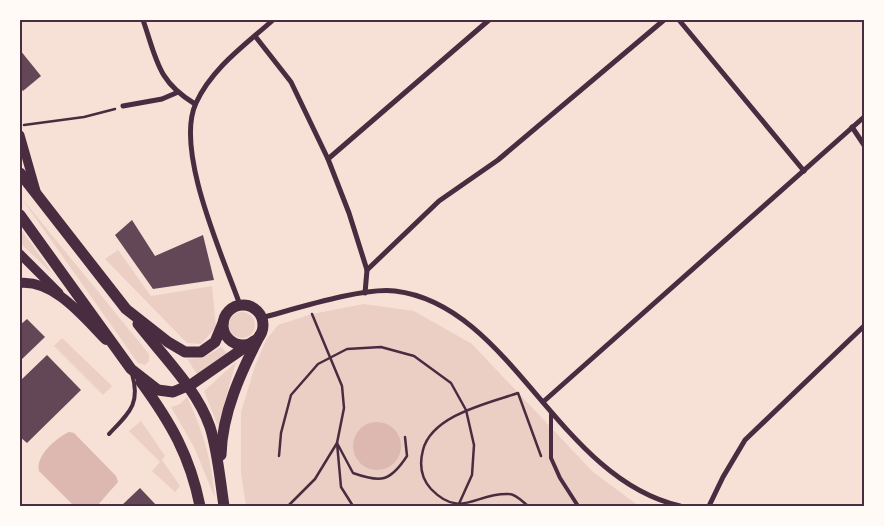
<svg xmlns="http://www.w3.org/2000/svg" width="884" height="526" font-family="Signika,sans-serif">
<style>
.green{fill:#ebcfc5}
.water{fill:#dcb8b0}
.building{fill:#644757}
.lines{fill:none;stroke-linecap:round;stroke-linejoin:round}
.path{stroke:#4a2c40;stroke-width:2.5}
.service{stroke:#4a2c40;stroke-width:4}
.minor{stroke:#4a2c40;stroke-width:5}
.tertiary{stroke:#4a2c40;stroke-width:9}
.secondary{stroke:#4a2c40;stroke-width:10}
.primary{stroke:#4a2c40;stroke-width:11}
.neatline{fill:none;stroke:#4a2c40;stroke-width:2}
</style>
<rect width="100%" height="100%" fill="#f7e1d7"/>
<g class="green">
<path d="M20,196L149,354V361L145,365L138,363Z"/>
<path d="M20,228L53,274L20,243Z"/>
<path d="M118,250L151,296L212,286L216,327L201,344L187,343L105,259Z"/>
<path d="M364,304L414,311L472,344L593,472L639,506H246L241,473V412L255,366L266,340L278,325L312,314Z"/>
<circle cx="242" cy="325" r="13"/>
<path d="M62,338L112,386L103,395L54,346Z"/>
<path d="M221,347L227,353L197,374L187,359L203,358Z"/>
<path d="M236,362L218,426L204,391Z"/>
<path d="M187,397C204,434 211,458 215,498L194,447L171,407L180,404Z"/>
<path d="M141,421L165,456L162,460L180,486L175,492L152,471L160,462L129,431Z"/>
</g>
<g class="water">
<circle cx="377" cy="446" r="24"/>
<path d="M69,432L74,433L116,476L118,482L97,506H74L39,471C35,456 56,438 69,432Z"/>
</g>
<g class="building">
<path d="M20,50L41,76L23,91L20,87Z"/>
<path d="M132,220L155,256L203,235L214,280L153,289L115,235Z"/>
<path d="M27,319L45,337L20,361V325Z"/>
<path d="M47,355L81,390L27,443L20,437V381Z"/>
<path d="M140,488L157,506H121Z"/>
</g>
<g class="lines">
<g class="path">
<path d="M24,125L84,117L115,109"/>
<path d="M279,456L281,433L291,395L318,364L347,349L381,347L414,356L451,383L466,410L474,445L472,475L458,506"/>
<path d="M288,506L315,479L337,443L344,408L342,386L312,314"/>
<path d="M353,506L341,487L337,443L353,473C381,483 390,482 407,456L405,437"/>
<path d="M528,506C523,502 516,494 509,494C476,492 461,520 431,489C421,478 419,465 423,450C432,415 489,403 518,393L541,456"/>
</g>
<g class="service">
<path d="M551,412V458L560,478L578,506"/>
<path d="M109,434C129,413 141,404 132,374"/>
</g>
<g class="minor">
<path d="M143,20C157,60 157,81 195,104"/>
<path d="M679,20L804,171"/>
<path d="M255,36L291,82L328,159L349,213L367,270L365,293"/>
<path d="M123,106L162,99L176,93"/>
<path d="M852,127L864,145"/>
<path d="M328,159L489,20"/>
<path d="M367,270L439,201L498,160L664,20"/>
<path d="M240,305C223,257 174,150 196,103C212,68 245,45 273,20"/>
<path d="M261,318C295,309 363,287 395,291C512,305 557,478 680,506"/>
<path d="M543,402L864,117"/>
<path d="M709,506L723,477L745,440L864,326"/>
</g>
<g class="tertiary">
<path d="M20,135L36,191"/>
<path d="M20,254L59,293"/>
</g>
<path class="secondary" d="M20,283C55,280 84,318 106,340"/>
<g class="primary">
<path d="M20,173L126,309L168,342L185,352H201L215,342L223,323"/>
<path d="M20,215L131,369L158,390L173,392L192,384L254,341"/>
<circle cx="243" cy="325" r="20"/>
<path d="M138,324C162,355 197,389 210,427C218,453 220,480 224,506"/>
<path d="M141,382C171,423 190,456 200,506"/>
<path d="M221,455C222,413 241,372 260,335"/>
</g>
</g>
<rect width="884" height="526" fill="none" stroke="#fffaf5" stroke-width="42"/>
<rect x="21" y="21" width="842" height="484" class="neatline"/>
</svg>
